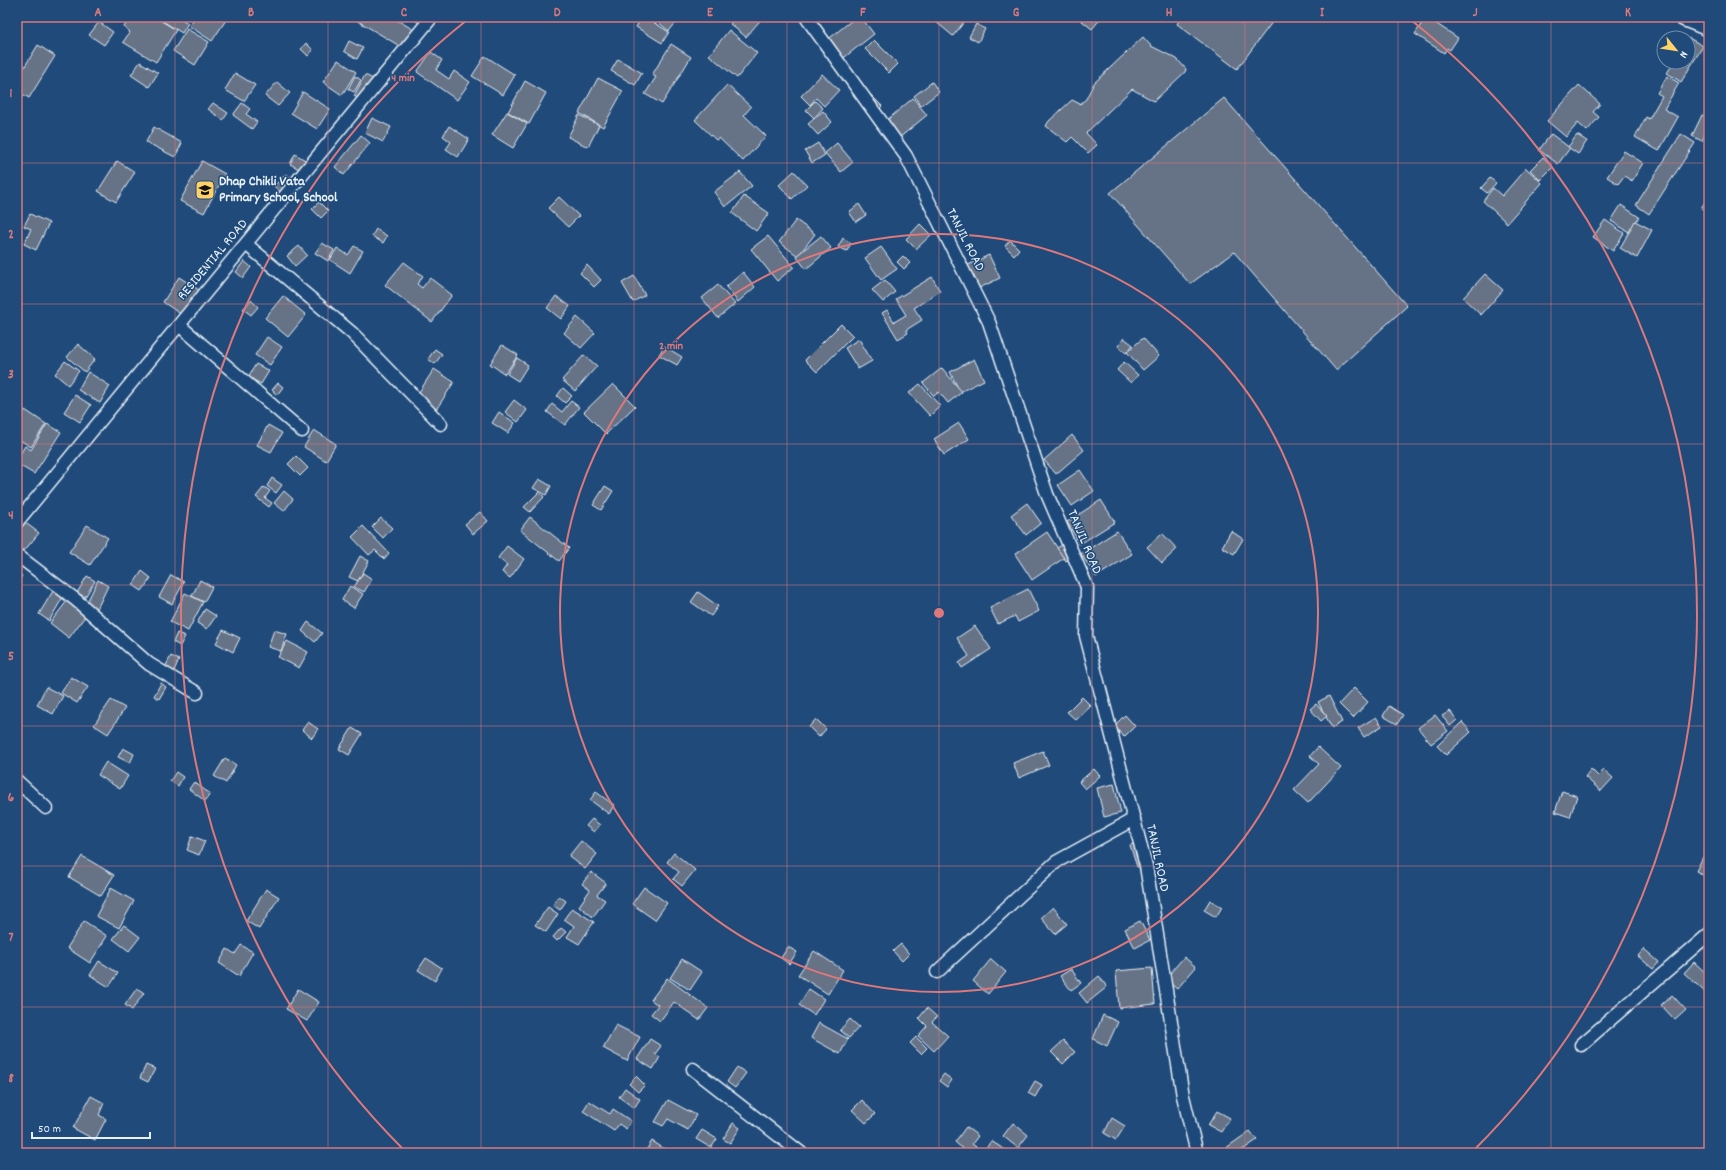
<svg xmlns="http://www.w3.org/2000/svg" width="1726" height="1170" font-family="Dekko,sans-serif">
<style>
.building{fill:#667285;stroke:#e8f1f8}
.lines{fill:none;stroke-linecap:round;stroke-linejoin:round}
.minor-casing{stroke:#e8f1f8;stroke-width:15}
.secondary-casing{stroke:#e8f1f8;stroke-width:21}
.minor{stroke:#1f4a7a;stroke-width:12}
.secondary{stroke:#1f4a7a;stroke-width:18}
.grid{fill:none;stroke:#dd787b;stroke-width:1;stroke-opacity:0.55}
.ring{fill:none;stroke:#dd787b;stroke-width:2}
.labels{text-anchor:middle;dominant-baseline:central;stroke-width:3;stroke-linejoin:round;paint-order:stroke}
.poi-label{font-size:14px;font-weight:bold;fill:#e8f1f8;stroke:#1f4a7a;text-anchor:start}
.street-label{font-size:14px;fill:#e8f1f8;stroke:#1f4a7a}
.centre{fill:#dd787b;stroke:#1f4a7a;stroke-width:2}
.ring-label{font-size:12px;text-anchor:middle;font-weight:bold;fill:#dd787b;stroke:#1f4a7a;stroke-width:3;stroke-linejoin:round;paint-order:stroke}
.neatline{fill:none;stroke:#dd787b;stroke-width:1.5}
.grid-label{font-size:13px;text-anchor:middle;font-weight:bold;fill:#dd787b}
</style>
<rect width="100%" height="100%" fill="#1f4a7a"/>
<filter id="ink" filterUnits="userSpaceOnUse"><feTurbulence type="fractalNoise" baseFrequency=".025" numOctaves="2"/><feDisplacementMap in="SourceGraphic" scale="8" xChannelSelector="R" yChannelSelector="G"/><feConvolveMatrix kernelMatrix="1 2 1 2 8 2 1 2 1" color-interpolation-filters="sRGB"/></filter>
<g filter="url(#ink)">
<g class="building">
<path d="M113,17H123L119,22Z"/>
<path d="M130,17H155L176,30L156,62L123,42L130,32L124,27Z"/>
<path d="M156,17H178L188,23L182,33Z"/>
<path d="M195,17H228L212,41L189,26Z"/>
<path d="M351,17H392L414,30L403,48Z"/>
<path d="M410,17H429L424,26Z"/>
<path d="M642,17H645L669,32L662,43L636,27Z"/>
<path d="M662,17H676L679,19L669,31L658,22Z"/>
<path d="M736,17H763L746,37L730,24Z"/>
<path d="M856,17H861L874,34L836,64L821,45Z"/>
<path d="M930,17H968L953,36Z"/>
<path d="M1077,17H1102L1092,29Z"/>
<path d="M1181,17H1276L1237,69L1177,24Z"/>
<path d="M1426,17L1458,38L1450,50L1447,48L1444,53L1415,34Z"/>
<path d="M99,22L113,32L104,45L89,35Z"/>
<path d="M976,24L985,29L978,42L969,37Z"/>
<path d="M187,29L209,42L195,65L173,51Z"/>
<path d="M729,30L757,53L737,78L709,55Z"/>
<path d="M1143,37L1151,46L1177,59L1186,69L1185,72L1154,101L1132,89L1086,133L1097,145L1088,153L1072,137L1067,142L1046,126L1049,121L1072,100L1080,104L1086,99L1094,83Z"/>
<path d="M1689,38L1703,46L1681,82L1667,73L1674,62H1688Z"/>
<path d="M874,40L898,64L889,73L865,49Z"/>
<path d="M349,41L363,48L357,59L344,51Z"/>
<path d="M306,43L313,50L308,56L301,49Z"/>
<path d="M671,44L691,57L662,104L645,94L656,77L652,75Z"/>
<path d="M38,45L55,56L29,98L17,91V79Z"/>
<path d="M431,52L442,60L436,70L449,79L454,71L470,82L457,100L417,72Z"/>
<path d="M485,56L515,75L503,95L472,76Z"/>
<path d="M618,59L642,73L635,85L611,71Z"/>
<path d="M338,60L356,72L342,95L323,82Z"/>
<path d="M140,62L158,73L149,87L131,75Z"/>
<path d="M235,73L255,85L244,101L225,90Z"/>
<path d="M822,74L839,90L824,106L816,98L810,105L801,96Z"/>
<path d="M365,75L375,80L364,101L354,96Z"/>
<path d="M355,76L361,80L354,92L348,89Z"/>
<path d="M1667,76L1679,83L1664,109L1678,117L1659,151L1635,137L1646,117L1649,119L1662,96L1657,93Z"/>
<path d="M598,78L623,91L603,127L579,113Z"/>
<path d="M525,81L546,93L529,124L508,112Z"/>
<path d="M277,82L290,93L278,106L265,96Z"/>
<path d="M932,82L939,92L921,106L914,96Z"/>
<path d="M727,85L751,107L744,115L766,136L743,161L719,138L716,140L695,120Z"/>
<path d="M1579,85L1600,104L1593,112L1599,117L1587,131L1578,123L1566,137L1547,121Z"/>
<path d="M303,92L330,109L317,129L291,113Z"/>
<path d="M868,92L882,106L875,114L861,99Z"/>
<path d="M913,98L927,115L899,138L886,121Z"/>
<path d="M1224,98L1407,306L1336,370L1234,252L1190,284L1110,193Z"/>
<path d="M815,101L823,108L814,118L806,110Z"/>
<path d="M213,103L228,113L223,120L208,109Z"/>
<path d="M242,103L250,109L246,114L257,122L252,129L233,115Z"/>
<path d="M823,111L832,122L818,135L808,124Z"/>
<path d="M507,112L527,124L513,148L492,135Z"/>
<path d="M579,115L599,125L588,147L568,137Z"/>
<path d="M1702,115L1709,118V126L1702,141L1692,136Z"/>
<path d="M372,118L391,127L383,142L365,133Z"/>
<path d="M449,126L469,139L458,157L446,149L451,142L443,136Z"/>
<path d="M154,127L182,143L175,157L146,142Z"/>
<path d="M1551,134L1570,148L1558,164L1539,150Z"/>
<path d="M1681,134L1695,143L1649,214L1636,205Z"/>
<path d="M361,135L370,143L344,175L335,167Z"/>
<path d="M1577,135L1587,141L1578,154L1568,147Z"/>
<path d="M818,143L825,155L812,163L805,151Z"/>
<path d="M837,143L853,162L841,172L825,153Z"/>
<path d="M1624,151L1643,163L1632,181L1624,176L1618,184L1607,177Z"/>
<path d="M295,154L307,161L301,170L290,164Z"/>
<path d="M1543,157L1553,167L1540,180L1530,170Z"/>
<path d="M117,161L135,172L116,202L98,191Z"/>
<path d="M202,161L225,174L204,213L180,201Z"/>
<path d="M1526,168L1542,183L1507,223L1483,201L1493,188L1502,196Z"/>
<path d="M794,171L807,185L792,199L779,185Z"/>
<path d="M740,172L752,186L725,207L714,192Z"/>
<path d="M286,174L293,180L281,193L274,186Z"/>
<path d="M1490,178L1496,183L1487,193L1481,188Z"/>
<path d="M744,196L769,213L756,231L732,213Z"/>
<path d="M1709,196V213L1701,208Z"/>
<path d="M559,197L579,216L568,227L548,208Z"/>
<path d="M319,202L328,211L321,218L312,209Z"/>
<path d="M859,204L866,215L856,222L849,212Z"/>
<path d="M1621,205L1639,217L1629,232L1611,221Z"/>
<path d="M30,214L49,223L36,250L24,244L31,229L24,226Z"/>
<path d="M796,220L815,234L798,256L779,242Z"/>
<path d="M1605,220L1624,233L1613,251L1593,237Z"/>
<path d="M1635,221L1652,230L1637,258L1620,248Z"/>
<path d="M920,224L931,235L916,249L906,239Z"/>
<path d="M376,229L387,236L383,243L372,236Z"/>
<path d="M768,236L794,267L777,281L751,249Z"/>
<path d="M821,236L831,248L806,269L796,256Z"/>
<path d="M843,238L851,243L847,251L838,247Z"/>
<path d="M1010,240L1019,249L1014,255L1005,246Z"/>
<path d="M322,243L334,250L328,261L315,253Z"/>
<path d="M299,246L307,255L295,266L287,256Z"/>
<path d="M354,246L363,251L350,273L330,260L337,248L348,255Z"/>
<path d="M881,247L897,269L881,280L865,258Z"/>
<path d="M989,255L1000,278L969,293L958,270Z"/>
<path d="M903,256L910,263L904,269L897,262Z"/>
<path d="M244,261L251,267L243,278L236,272Z"/>
<path d="M404,262L423,276L417,284L422,288L430,278L452,295L432,322L385,285Z"/>
<path d="M587,265L601,280L594,287L580,273Z"/>
<path d="M743,272L755,287L738,302L726,287Z"/>
<path d="M1485,274L1503,290L1481,315L1463,298Z"/>
<path d="M634,276L645,295L633,302L622,283Z"/>
<path d="M179,277L199,290L182,315L163,302Z"/>
<path d="M932,277L940,291L914,308L922,320L906,330L908,333L898,339L882,313L887,310L894,322L906,315L896,299Z"/>
<path d="M885,280L895,292L883,302L872,290Z"/>
<path d="M718,285L735,304L718,318L702,298Z"/>
<path d="M283,296L306,315L288,337L265,318Z"/>
<path d="M556,296L570,306L561,319L547,308Z"/>
<path d="M251,300L258,307L251,315L243,309Z"/>
<path d="M577,317L595,333L581,348L564,333Z"/>
<path d="M841,324L853,336L817,372L805,360Z"/>
<path d="M267,337L282,347L270,365L255,355Z"/>
<path d="M1124,338L1133,345L1126,353L1118,346Z"/>
<path d="M1143,338L1159,356L1143,370L1127,352Z"/>
<path d="M859,339L872,361L858,369L845,348Z"/>
<path d="M78,344L95,359L85,372L67,357Z"/>
<path d="M502,345L518,355L505,374L490,364Z"/>
<path d="M664,346L682,357L677,365L659,355Z"/>
<path d="M435,349L442,354L435,364L428,359Z"/>
<path d="M584,355L597,366L575,391L562,380Z"/>
<path d="M517,358L528,365L518,381L507,374Z"/>
<path d="M974,359L984,380L960,392L950,372Z"/>
<path d="M65,361L79,371L68,385L55,374Z"/>
<path d="M1124,362L1138,375L1131,383L1117,370Z"/>
<path d="M256,364L269,371L261,384L248,377Z"/>
<path d="M942,368L962,392L948,403L939,392L934,396L923,383Z"/>
<path d="M434,369L454,382L434,413L414,400Z"/>
<path d="M88,372L110,386L100,403L78,390Z"/>
<path d="M278,383L283,387L277,395L272,390Z"/>
<path d="M613,384L635,406L606,434L584,412Z"/>
<path d="M920,384L940,406L930,416L909,393Z"/>
<path d="M563,388L572,396L565,403L557,396Z"/>
<path d="M75,395L91,405L80,422L64,412Z"/>
<path d="M514,400L527,410L518,422L505,412Z"/>
<path d="M571,401L579,407L565,425L547,412L552,404L562,412Z"/>
<path d="M17,405L24,410L17,421Z"/>
<path d="M25,410L46,424L31,447L17,438V423Z"/>
<path d="M499,412L515,423L508,433L492,423Z"/>
<path d="M959,423L969,439L944,455L934,439Z"/>
<path d="M47,424L61,432L34,474L17,464V459L25,446L31,450Z"/>
<path d="M268,425L282,433L271,452L257,445Z"/>
<path d="M314,430L336,444L326,461L304,447Z"/>
<path d="M1072,435L1084,450L1056,474L1044,460Z"/>
<path d="M296,456L308,468L300,476L288,464Z"/>
<path d="M1080,470L1094,491L1072,506L1058,485Z"/>
<path d="M272,478L282,485L276,493L267,486Z"/>
<path d="M539,479L551,486L546,495L533,488Z"/>
<path d="M605,486L613,491L601,510L593,505Z"/>
<path d="M264,487L270,491L265,498L272,503L269,507L256,497Z"/>
<path d="M284,491L293,499L284,511L274,503Z"/>
<path d="M539,492L544,497L530,512L524,507Z"/>
<path d="M1101,500L1115,522L1080,544L1067,522Z"/>
<path d="M1027,503L1041,523L1026,535L1011,515Z"/>
<path d="M480,512L488,521L473,534L465,524Z"/>
<path d="M530,517L569,548L559,561L520,530Z"/>
<path d="M381,518L392,528L383,538L372,527Z"/>
<path d="M23,521L39,533L19,557L17,555V529Z"/>
<path d="M87,525L108,538L90,565L69,552Z"/>
<path d="M363,526L389,553L384,559L375,550L369,555L352,537Z"/>
<path d="M1117,531L1132,554L1096,577L1081,554Z"/>
<path d="M1231,531L1243,539L1234,554L1222,547Z"/>
<path d="M1047,532L1064,558L1032,580L1015,554Z"/>
<path d="M1162,533L1177,549L1162,563L1147,547Z"/>
<path d="M1067,542L1076,555L1066,561L1057,548Z"/>
<path d="M507,546L524,559L510,578L502,572L507,565L498,558Z"/>
<path d="M360,556L369,561L358,581L349,577Z"/>
<path d="M142,571L151,578L142,591L133,585Z"/>
<path d="M17,572L22,576L17,583Z"/>
<path d="M363,573L372,579L364,592L354,587Z"/>
<path d="M171,575L184,582L172,604L159,597Z"/>
<path d="M87,576L95,581L85,597L77,593Z"/>
<path d="M98,580L108,586L94,615L83,610Z"/>
<path d="M200,580L212,587L204,602L192,596Z"/>
<path d="M350,586L363,594L354,608L342,600Z"/>
<path d="M1028,589L1039,611L1018,622L1015,616L998,624L990,608Z"/>
<path d="M53,591L63,597L49,621L39,614Z"/>
<path d="M698,592L718,606L711,616L691,602Z"/>
<path d="M185,593L203,602L188,631L170,622Z"/>
<path d="M67,601L86,615L69,638L50,623Z"/>
<path d="M205,609L216,616L207,629L197,623Z"/>
<path d="M308,622L322,633L315,642L302,631Z"/>
<path d="M975,626L991,649L962,668L959,663L969,656L957,638Z"/>
<path d="M223,630L240,638L233,652L216,643Z"/>
<path d="M274,630L287,634L281,651L268,647Z"/>
<path d="M177,633L185,636L180,646L173,642Z"/>
<path d="M287,641L308,652L299,668L278,657Z"/>
<path d="M171,656L179,660L170,679L161,675Z"/>
<path d="M71,677L88,687L77,703L61,693Z"/>
<path d="M161,683L166,687L159,699L154,696Z"/>
<path d="M46,687L63,696L53,714L37,705Z"/>
<path d="M1354,688L1368,702L1353,718L1339,704Z"/>
<path d="M1329,696L1342,722L1332,728L1318,702Z"/>
<path d="M1082,697L1091,706L1076,720L1067,712Z"/>
<path d="M111,700L125,708L108,734L94,725Z"/>
<path d="M1316,704L1327,716L1321,721L1310,709Z"/>
<path d="M1389,706L1403,715L1397,724L1383,716Z"/>
<path d="M1450,711L1457,720L1450,726L1442,716Z"/>
<path d="M1125,715L1135,726L1124,737L1114,726Z"/>
<path d="M1435,715L1448,731L1431,744L1418,728Z"/>
<path d="M1376,717L1382,726L1364,737L1358,728Z"/>
<path d="M816,719L826,729L819,737L809,727Z"/>
<path d="M308,722L318,729L312,738L302,730Z"/>
<path d="M1462,722L1471,732L1446,755L1437,746Z"/>
<path d="M352,728L362,734L349,755L339,749Z"/>
<path d="M1318,747L1341,768L1308,803L1294,790L1319,764L1310,756Z"/>
<path d="M123,748L134,754L130,763L118,757Z"/>
<path d="M1043,751L1049,765L1019,778L1013,763Z"/>
<path d="M225,758L236,765L226,783L214,776Z"/>
<path d="M106,762L128,776L120,789L98,775Z"/>
<path d="M1094,769L1100,776L1085,789L1079,782Z"/>
<path d="M1591,769L1598,776L1604,770L1613,778L1601,791L1585,777Z"/>
<path d="M176,772L183,777L178,786L170,781Z"/>
<path d="M194,782L210,794L205,801L189,789Z"/>
<path d="M1114,784L1121,813L1104,817L1097,788Z"/>
<path d="M1562,791L1577,796L1570,817L1555,812Z"/>
<path d="M596,792L614,805L609,814L590,800Z"/>
<path d="M592,819L600,825L594,832L586,826Z"/>
<path d="M192,836L205,841L199,855L187,850Z"/>
<path d="M581,841L597,854L585,869L569,856Z"/>
<path d="M1140,842L1147,864L1137,867L1130,845Z"/>
<path d="M674,853L695,870L682,886L673,879L679,872L667,862Z"/>
<path d="M1704,855L1709,858V878L1696,871Z"/>
<path d="M82,856L114,875L101,896L69,877Z"/>
<path d="M591,872L606,883L597,895L605,900L593,917L579,906L590,890L582,884Z"/>
<path d="M644,887L667,903L655,920L632,904Z"/>
<path d="M111,888L134,901L119,928L96,916Z"/>
<path d="M266,889L279,897L259,929L246,921Z"/>
<path d="M559,896L566,901L560,910L553,905Z"/>
<path d="M1210,900L1222,907L1216,917L1204,910Z"/>
<path d="M548,907L558,914L546,932L535,925Z"/>
<path d="M1053,907L1067,924L1055,934L1041,918Z"/>
<path d="M572,908L594,922L579,944L567,937L574,926L564,919Z"/>
<path d="M84,921L107,936L90,963L67,948Z"/>
<path d="M1140,921L1150,940L1135,948L1125,929Z"/>
<path d="M124,925L140,937L129,951L113,939Z"/>
<path d="M561,928L566,932L557,941L553,937Z"/>
<path d="M901,944L909,954L902,961L893,951Z"/>
<path d="M241,945L253,952L239,976L219,963L227,949L235,954Z"/>
<path d="M788,947L797,952L789,964L781,958Z"/>
<path d="M1644,949L1659,962L1653,969L1638,956Z"/>
<path d="M814,951L843,970L828,994L798,975Z"/>
<path d="M1184,957L1196,967L1177,989L1165,979Z"/>
<path d="M426,958L442,968L435,981L418,970Z"/>
<path d="M682,959L702,972L690,990L670,978Z"/>
<path d="M991,959L1006,972L988,994L973,981Z"/>
<path d="M99,961L118,973L109,987L90,975Z"/>
<path d="M1694,962L1709,976V989L1706,993L1684,973Z"/>
<path d="M1152,968L1155,1004L1119,1008L1116,971Z"/>
<path d="M1071,969L1081,983L1071,990L1060,976Z"/>
<path d="M1099,976L1107,987L1087,1003L1079,993Z"/>
<path d="M667,978L708,1008L699,1020L674,1002L660,1021L651,1014L658,1005L651,1000Z"/>
<path d="M137,988L144,993L132,1010L125,1005Z"/>
<path d="M298,989L319,1002L307,1021L286,1009Z"/>
<path d="M809,989L824,999L814,1015L799,1005Z"/>
<path d="M1672,995L1686,1010L1675,1020L1661,1005Z"/>
<path d="M927,1008L937,1017L932,1022L948,1036L934,1051L918,1036L927,1026L919,1018Z"/>
<path d="M1103,1015L1118,1022L1107,1046L1093,1039Z"/>
<path d="M850,1019L859,1027L849,1038L840,1030Z"/>
<path d="M819,1023L848,1039L840,1054L811,1038Z"/>
<path d="M616,1025L640,1037L627,1061L603,1048Z"/>
<path d="M916,1037L927,1048L921,1054L910,1043Z"/>
<path d="M650,1039L661,1046L655,1054L660,1057L653,1069L637,1059Z"/>
<path d="M1063,1041L1075,1052L1063,1064L1051,1052Z"/>
<path d="M146,1065L155,1069L148,1082L140,1078Z"/>
<path d="M737,1067L746,1073L735,1088L727,1082Z"/>
<path d="M944,1074L952,1080L947,1087L939,1081Z"/>
<path d="M636,1076L645,1085L638,1092L629,1084Z"/>
<path d="M1035,1081L1042,1085L1035,1097L1028,1093Z"/>
<path d="M625,1088L640,1099L634,1108L619,1097Z"/>
<path d="M91,1096L104,1103L99,1115L106,1119L95,1140L73,1128Z"/>
<path d="M668,1100L696,1115L688,1130L668,1119L663,1126L655,1122Z"/>
<path d="M862,1100L875,1114L866,1123L852,1110Z"/>
<path d="M589,1101L610,1114L613,1109L631,1121L626,1129L619,1124L614,1131L583,1111Z"/>
<path d="M1217,1111L1230,1118L1221,1132L1208,1125Z"/>
<path d="M1112,1118L1125,1126L1116,1140L1104,1133Z"/>
<path d="M733,1123L740,1128L730,1143L723,1139Z"/>
<path d="M1013,1123L1028,1135L1018,1148L1003,1136Z"/>
<path d="M966,1127L978,1136L972,1144L983,1152L982,1153H962L964,1150L955,1142Z"/>
<path d="M702,1130L717,1139L711,1148L696,1139Z"/>
<path d="M1250,1131L1257,1140L1238,1153H1229L1226,1148Z"/>
<path d="M652,1141L671,1153L645,1152Z"/>
<path d="M991,1141L1010,1153H983Z"/>
</g>
<g class="lines">
<g class="minor-casing">
<g id="minor">
<path d="M806,17L906,156L989,322L1047,494L1087,587L1086,636L1146,866L1183,1096L1197,1153"/>
<path d="M246,244L352,333L441,424"/>
<path d="M179,325L302,431"/>
<path d="M17,522L432,17"/>
<path d="M17,555L76,600L149,664L197,693"/>
<path d="M17,781L46,808"/>
<path d="M937,972L1056,862L1134,819"/>
<path d="M1581,1045L1709,934"/>
<path d="M693,1069L801,1153"/>
</g>
</g>
<g class="secondary-casing">
<path id="secondary" d="M1684,17L1709,27"/>
</g>
<use href="#minor" class="minor"/>
<use href="#secondary" class="secondary"/>
</g>
</g>
<path class="grid" d="M175,17V1153M328,17V1153M481,17V1153M634,17V1153M787,17V1153M939,17V1153M1092,17V1153M1245,17V1153M1398,17V1153M1551,17V1153M17,163H1709M17,304H1709M17,444H1709M17,585H1709M17,726H1709M17,866H1709M17,1007H1709"/>
<g class="ring">
<circle cx="939" cy="613" r="379"/>
<path d="M403 1149A758 758 0 0 1 467 20M1411 20A758 758 0 0 1 1475 1149"/>
</g>
<defs>
<g id="school-square" transform="scale(1)"><rect x="-9" y="-9" width="18" height="18" rx="4" fill="#ffd166" stroke="#1f4a7a"/><path d="M0-5L7-2L0 1L-7-2ZM-4 1L0 2.5L4 1V4Q0 6-4 4Z" fill="#111"/></g>
</defs>
<g fill-rule="evenodd">
<use href="#school-square" x="205" y="190"/>
</g>
<g class="labels">
<g class="poi-label">
<text x="219" y="182">Dhap Chikli Vata<tspan x="219" dy="16">Primary School, School</tspan></text>
</g>
<g class="street-label">
<text transform="translate(965 240) rotate(63)">TANJIL ROAD</text>
<text transform="translate(213 260) rotate(-50)">RESIDENTIAL ROAD</text>
<text transform="translate(1084 542) rotate(67)">TANJIL ROAD</text>
<text transform="translate(1157 858) rotate(78)">TANJIL ROAD</text>
</g>
</g>
<circle cx="939" cy="613" r="6" class="centre"/>
<g class="ring-label">
<text x="403" y="81">4 min</text>
<text x="671" y="349">2 min</text>
</g>
<rect width="1726" height="1170" fill="none" stroke="#1f4a7a" stroke-width="44"/>
<g transform="translate(1676 50) rotate(120)"><circle r="19" fill="#1f4a7a" stroke="#6f8dac"/>
<path d="M0-3L7 15L0 10L-7 15Z" fill="#ffd166"/>
<text y="-6" font-size="11" font-weight="bold" text-anchor="middle" fill="#e8f1f8">N</text>
</g>
<path d="M32 1132v6h118v-6" fill="none" stroke="#e8f1f8" stroke-width="2"/>
<text x="38" y="1132" font-size="12" fill="#e8f1f8" stroke="#1f4a7a" stroke-width="3" paint-order="stroke">50 m</text>
<rect x="22" y="22" width="1682" height="1126" class="neatline"/>
<g class="grid-label">
<text x="98" y="16">A</text>
<text x="251" y="16">B</text>
<text x="404" y="16">C</text>
<text x="557" y="16">D</text>
<text x="710" y="16">E</text>
<text x="863" y="16">F</text>
<text x="1016" y="16">G</text>
<text x="1169" y="16">H</text>
<text x="1322" y="16">I</text>
<text x="1475" y="16">J</text>
<text x="1628" y="16">K</text>
<text x="11" y="97">1</text>
<text x="11" y="238">2</text>
<text x="11" y="378">3</text>
<text x="11" y="519">4</text>
<text x="11" y="660">5</text>
<text x="11" y="801">6</text>
<text x="11" y="941">7</text>
<text x="11" y="1082">8</text>
</g>
</svg>
